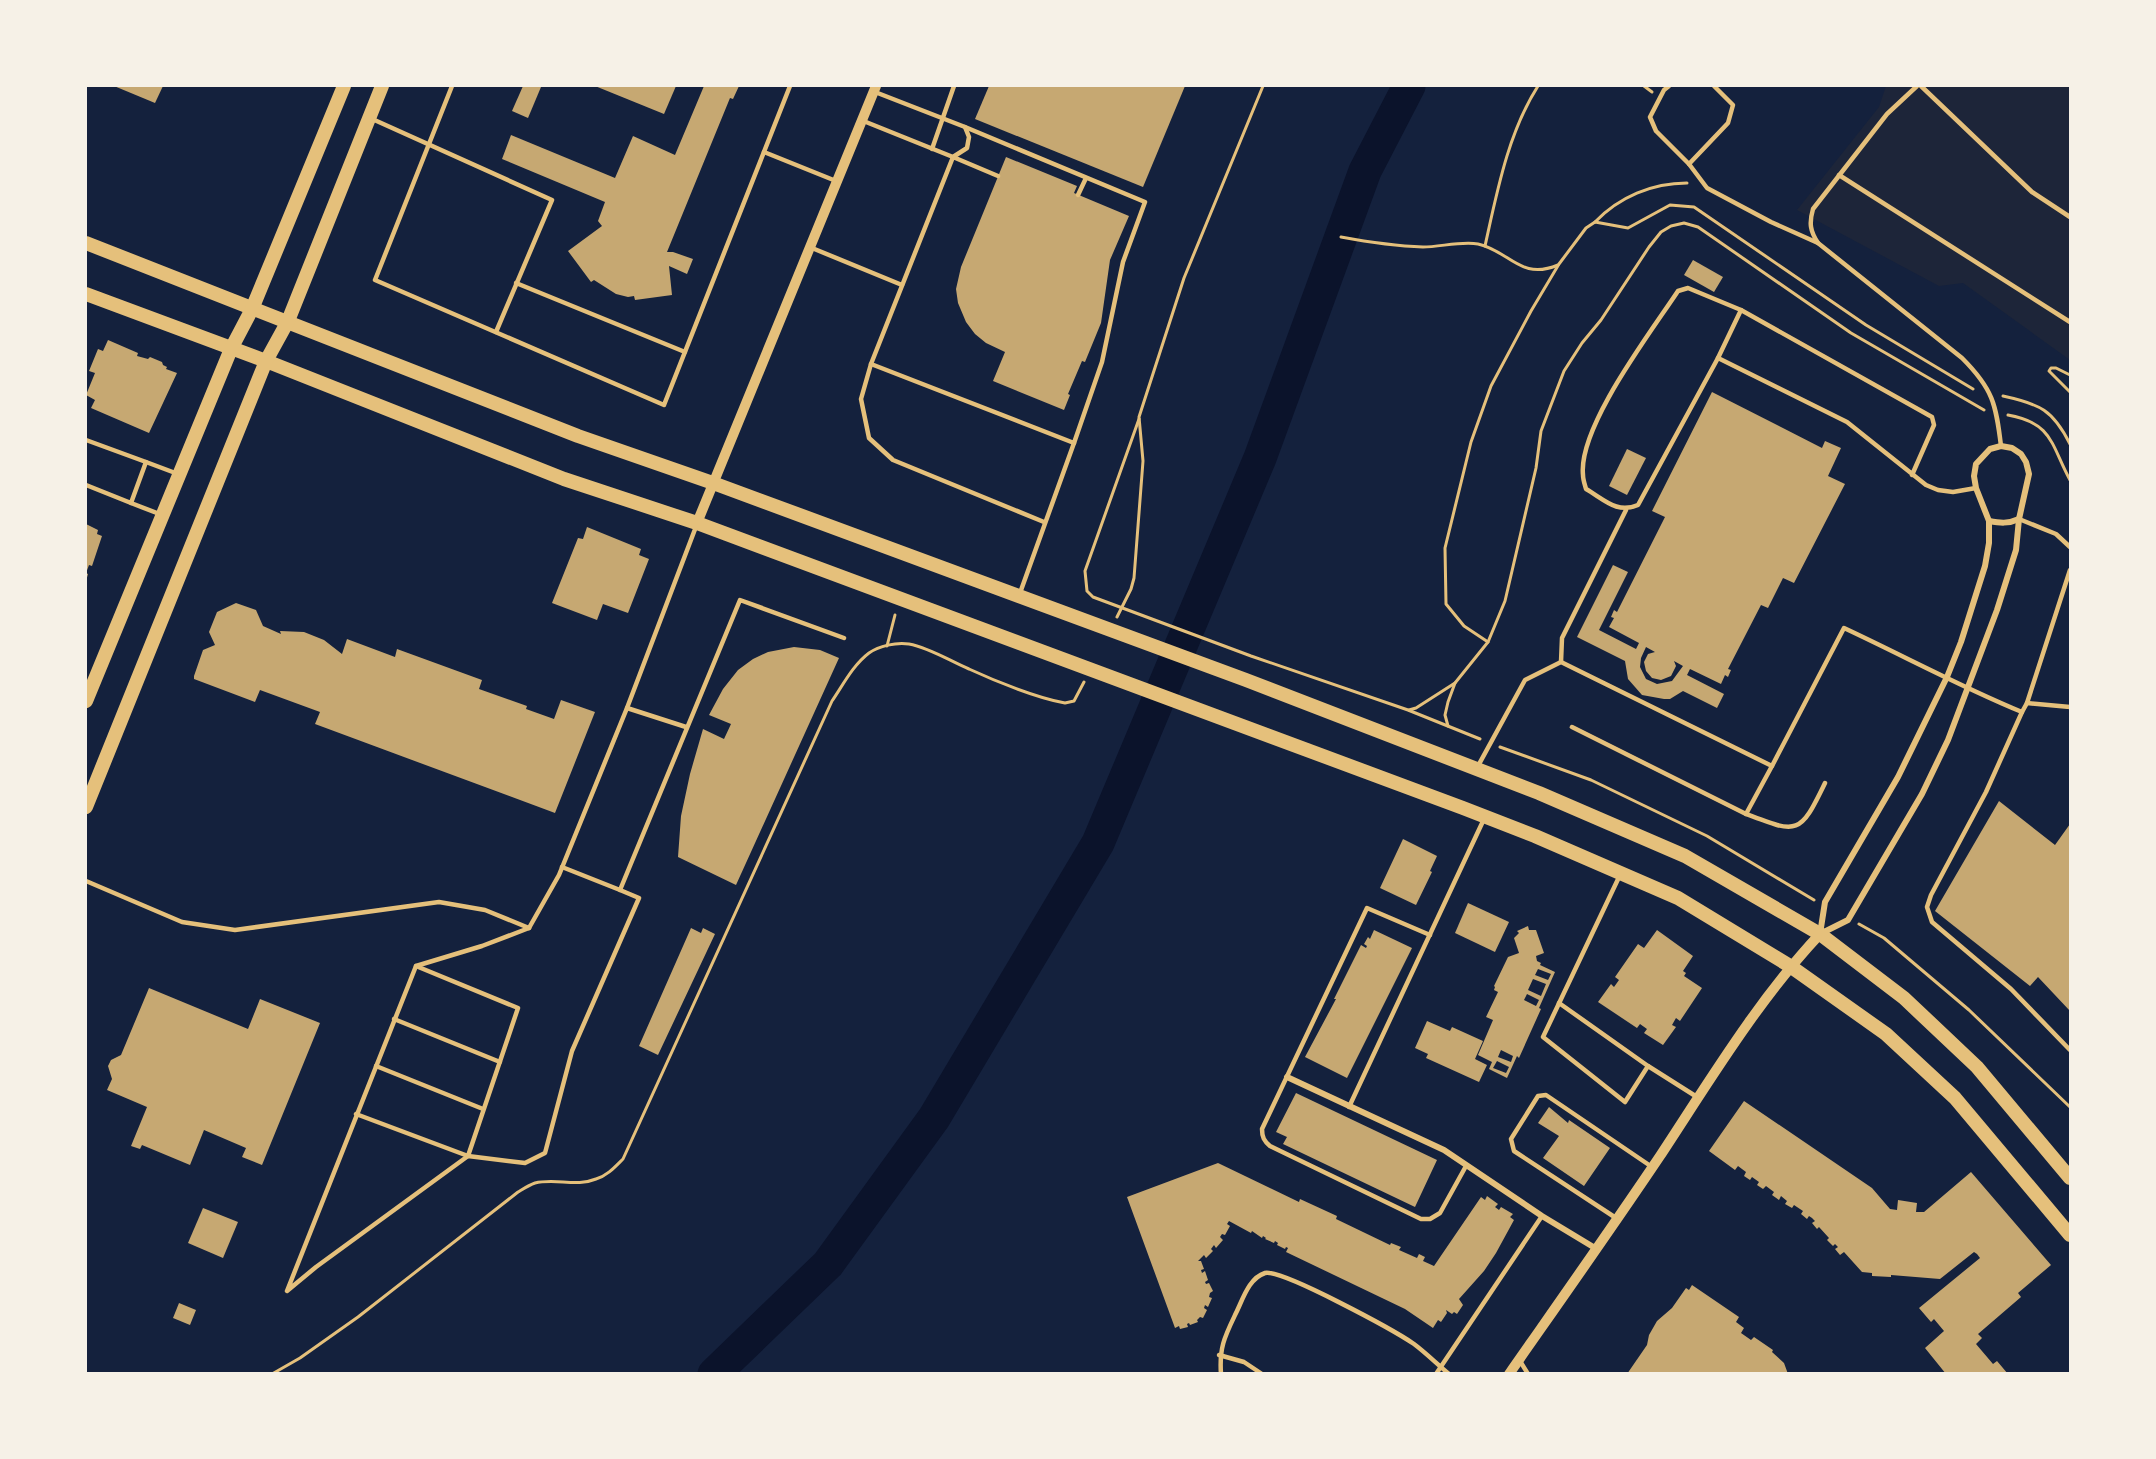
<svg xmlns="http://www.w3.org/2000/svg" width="2156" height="1459" font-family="Signika,sans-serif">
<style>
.green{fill:#1d2539}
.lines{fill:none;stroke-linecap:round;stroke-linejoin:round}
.river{stroke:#0b132b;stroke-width:33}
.building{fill:#c6a872;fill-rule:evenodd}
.path{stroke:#e5c07b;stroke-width:3}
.service{stroke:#e5c07b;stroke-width:4.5}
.minor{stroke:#e5c07b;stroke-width:6}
.tertiary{stroke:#e5c07b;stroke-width:10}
.primary{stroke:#e5c07b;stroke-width:14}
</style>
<rect width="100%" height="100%" fill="#14213d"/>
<path class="green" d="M1886,86H2070V360L1963,283L1939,286L1797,210L1879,107Z"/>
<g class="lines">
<path class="river" d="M714,1374L828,1264L934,1118L1098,843L1260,458L1365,171L1409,86"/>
</g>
<g class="building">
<path d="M114,86H163L155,103Z"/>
<path d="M523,86L541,87L528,118L512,111Z"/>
<path d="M595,86H676L664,114Z"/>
<path d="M704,86H739L733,99L730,98L667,252H673L693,259L687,274L669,266L672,295L635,300L634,296L628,297L616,294L594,280L591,282L568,251L602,226L598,221L605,202L502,159L511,135L615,178L633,136L675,155Z"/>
<path d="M989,86H1185L1143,187L975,119Z"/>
<path d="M1006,157L1077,186L1074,193L1129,216L1110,260L1101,323L1085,362L1082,361L1068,394L1070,395L1064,410L993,381L1005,352L986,343L975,334L966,322L958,303L956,289L961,267Z"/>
<path d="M1693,260L1723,277L1714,292L1684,275Z"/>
<path d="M108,340L138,353L137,356L148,359L150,357L162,362L163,365L167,367L166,369L177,373L149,433L91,408L95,400L86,395L95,373L89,371L98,349L103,351Z"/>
<path d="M1712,392L1822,448L1825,441L1841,448L1828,476L1845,484L1794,583L1783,578L1768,608L1761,605L1728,669L1731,670L1728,677L1725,675L1721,684L1690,669L1687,675L1724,694L1717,708L1683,691L1670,699H1664L1642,695L1628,679L1625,661L1577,637L1613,565L1628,572L1599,630L1636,649L1639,643L1609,627L1614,618L1611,617L1614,610L1617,612L1665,517L1652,511ZM1646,647L1655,652L1648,654L1644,662L1646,671L1652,678L1661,680L1671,676L1676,666L1674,661L1683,666L1672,681L1657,684L1646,679L1640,667L1641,658Z"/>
<path d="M1627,449L1646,458L1627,495L1609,486Z"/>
<path d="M86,524L98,530L97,534L102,536L92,566L89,565L86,573L88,574L86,581Z"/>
<path d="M587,527L641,549L639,555L649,559L628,613L603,604L597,620L552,603L578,538L583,539Z"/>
<path d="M236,603L256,610L263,626L281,634L280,631L304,632L324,640L342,654L347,639L395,657L397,649L482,680L479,689L527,706L526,709L554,719L561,700L595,712L555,813L315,724L320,712L260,690L255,702L194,679V676L203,650L215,645L209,632L217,612Z"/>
<path d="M794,647L820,650L839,658L736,885L678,857L681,816L690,774L703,729L724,739L731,724L709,715L723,689L738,670L753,659L768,652Z"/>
<path d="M1999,801L2055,845L2070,824V1011L2038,977L2030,986L1935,911Z"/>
<path d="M1403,839L1437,856L1430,871L1432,872L1416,905L1380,888Z"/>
<path d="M1468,903L1509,922L1495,952L1455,933Z"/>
<path d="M1528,926L1529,930H1536L1544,953L1536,956L1537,961L1541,963L1540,965L1555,972L1539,1008L1541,1009L1519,1058L1517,1056L1507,1078L1489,1069L1492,1062L1478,1055L1493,1020L1486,1017L1498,992L1494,990L1495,987L1494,986L1508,957L1519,953L1514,938L1519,933L1517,931ZM1538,969L1551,974L1548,980L1535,975ZM1533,979L1546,984L1541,996L1528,990ZM1527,994L1539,1000L1536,1006L1524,1000ZM1501,1050L1513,1056L1511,1062L1498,1057ZM1497,1061L1509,1067L1506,1073L1493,1068Z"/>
<path d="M691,928L701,933L703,928L715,934L658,1055L639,1046Z"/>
<path d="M1374,930L1412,948L1347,1078L1305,1057L1336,999H1334L1361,945L1366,948L1367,946L1364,944L1368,937L1370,939Z"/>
<path d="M1657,930L1693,956L1683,971L1686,973L1684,976L1702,988L1680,1021L1676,1018L1672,1025L1676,1027L1663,1045L1644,1033L1647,1029L1640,1024L1637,1028L1598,1002L1611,984L1614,987L1619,980L1615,977L1638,944L1644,948Z"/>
<path d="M149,988L248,1029L260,999L320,1023L262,1165L242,1157L246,1148L204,1130L190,1165L142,1145L140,1149L131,1146L147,1107L107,1090L112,1079L108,1066L111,1060L121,1055Z"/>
<path d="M1427,1021L1450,1031L1452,1027L1483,1041L1475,1059L1487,1065L1479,1082L1426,1058L1428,1054L1415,1048Z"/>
<path d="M1296,1093L1437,1160L1415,1207L1283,1144L1287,1137L1276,1132Z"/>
<path d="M1744,1101L1872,1188L1890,1209L1897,1210L1898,1200L1917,1203L1916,1212H1924L1971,1172L2051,1265L2018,1293L2021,1297L1978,1334L1982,1338L1976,1344L1993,1364L1997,1361L2008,1374H1946L1925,1348L1944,1331L1934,1319L1931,1322L1919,1308L1980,1258L1977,1254L1974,1252L1940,1279L1891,1275V1277L1872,1276V1273L1862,1272L1844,1252L1840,1255L1835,1249L1838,1247L1835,1244L1833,1246L1827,1240L1829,1238L1819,1227L1817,1229L1812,1223L1815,1221L1812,1218L1809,1216L1807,1219L1801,1214L1803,1211L1794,1205L1792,1208L1785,1204L1787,1201L1781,1196L1779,1200L1772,1195L1774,1192L1766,1186L1763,1189L1757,1185L1759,1182L1752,1177L1750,1180L1744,1176L1746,1172L1738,1166L1735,1170L1709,1151Z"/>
<path d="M1549,1107L1568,1123L1569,1120L1610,1148L1584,1186L1543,1158L1559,1136L1538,1123Z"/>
<path d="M1218,1163L1299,1202L1300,1199L1337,1216L1336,1219L1390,1245L1391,1243L1401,1247L1399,1250L1417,1258L1419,1254L1425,1257L1423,1261L1434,1266L1481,1197L1485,1200L1487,1196L1498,1204L1495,1207L1499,1210L1501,1207L1513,1214L1510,1217L1514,1220L1496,1253L1484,1271L1459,1299L1463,1305L1457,1314L1454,1312L1452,1314L1446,1310L1447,1313L1441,1322L1438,1320L1433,1328L1405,1309L1286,1252L1288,1248L1286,1247L1285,1249L1277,1245L1278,1243L1275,1241L1274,1243L1265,1239L1266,1238L1263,1236L1262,1238L1252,1231L1251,1233L1229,1221L1227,1224L1230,1226L1225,1235L1222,1234L1220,1237L1223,1240L1216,1248L1214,1245L1211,1249L1213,1251L1206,1258L1204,1255L1198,1261H1201L1204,1269L1201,1270L1202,1273L1205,1271L1208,1280L1205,1282L1206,1284L1209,1283L1213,1291L1210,1293L1209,1297L1212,1298L1208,1307L1205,1305L1204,1308L1207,1310L1203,1318L1200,1317L1197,1320L1198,1322L1190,1325L1189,1323L1187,1324L1188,1327L1180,1329L1179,1326L1175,1328L1127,1197Z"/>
<path d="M203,1208L238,1222L223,1258L188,1243Z"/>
<path d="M1692,1285L1739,1317L1736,1322L1744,1328L1741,1333L1751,1340L1754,1337L1773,1350L1772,1352L1784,1363L1788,1374H1627L1647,1345L1649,1335L1657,1321L1672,1308L1686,1288L1689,1290Z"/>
<path d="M179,1303L196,1310L190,1325L173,1318Z"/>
</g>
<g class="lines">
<g class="path">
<path d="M1644,86L1652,92"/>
<path d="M1595,222C1619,197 1652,183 1687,183"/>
<path d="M1341,237C1368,242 1395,246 1423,247C1440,247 1461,241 1478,244C1510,251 1520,281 1558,265"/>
<path d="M1485,246C1497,192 1508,133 1538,86"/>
<path d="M2070,375L2056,368H2051L2049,371L2070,392"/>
<path d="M2003,396C2040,404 2053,410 2070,444"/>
<path d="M2008,415C2053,423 2051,445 2070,480"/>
<path d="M1139,419L1085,571L1087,591L1093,597L1251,656L1408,710L1480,739"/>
<path d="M1117,617L1131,589L1134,578L1143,461L1139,417L1184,278L1263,86"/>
<path d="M1488,642L1464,626L1446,604L1445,548L1471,442L1491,386L1531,311L1559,264L1586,228L1595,222L1628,228L1670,205L1694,207L1866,325L1973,389"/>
<path d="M887,646L895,615"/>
<path d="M1409,710L1416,708L1455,683"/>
<path d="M1448,726L1445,715L1448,702L1455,683L1488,642L1505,601L1536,468L1541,431L1564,371L1582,343L1601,320L1649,247L1661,232L1671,226L1684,223L1698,227L1851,333L1984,410"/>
<path d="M1500,747L1591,780L1707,836L1814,900"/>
<path d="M1859,924L1884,938L1969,1010L2070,1107"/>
<path d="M272,1374L300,1358L358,1317L518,1192C523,1189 529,1185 535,1183C555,1178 577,1187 596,1179C607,1176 615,1167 623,1159L832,701C843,685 853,665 869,653C879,646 896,642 909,644C930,648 950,661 969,669C995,681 1037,698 1065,703L1074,701L1084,682"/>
</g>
<g class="service">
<path d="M452,86L375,280L664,405L790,86"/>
<path d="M1669,86L1664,90L1650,117L1656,131L1689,164L1707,188L1771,222L1818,243"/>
<path d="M1917,86L1887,114L1813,209C1809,223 1810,231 1818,243L1962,358C1993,389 1996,404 2001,446"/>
<path d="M1921,86L2032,192L2070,217"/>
<path d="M370,118L552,200L496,332"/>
<path d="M861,120L953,157L967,148L969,137L965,127L875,92"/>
<path d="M965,127L1145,202L1123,262L1102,362L1074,443L871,364L953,157L998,176"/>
<path d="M932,149L954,86"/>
<path d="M764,152L836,181"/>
<path d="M1689,164L1728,123L1733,105L1714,86"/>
<path d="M1839,175L2070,322"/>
<path d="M1078,195L1086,178"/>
<path d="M812,248L902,285"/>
<path d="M516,283L685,352"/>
<path d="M1718,358L1638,505C1617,514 1605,500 1586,489C1585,485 1583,480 1583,475C1578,427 1651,332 1678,291L1688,288L1741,310"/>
<path d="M871,364L861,399L869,438L893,460L1044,522"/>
<path d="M86,440L146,462L131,503L86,485"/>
<path d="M146,462L178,474"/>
<path d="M1912,475L1934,425L1932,417L1741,310L1718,358L1847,422L1926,485L1938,490L1953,492L1976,488"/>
<path d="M131,503L162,515"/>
<path d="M2019,519L2056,534L2070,547"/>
<path d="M1020,593L1074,443"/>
<path d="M1561,662L1562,638L1626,510"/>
<path d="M2027,703L2070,570"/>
<path d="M627,708L686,727"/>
<path d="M2022,712L1986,792L1931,895L1927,907L1932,922L2011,989L2070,1050"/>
<path d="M1572,727L1746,814"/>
<path d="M1478,766L1525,680L1561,662L1772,766L1844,628C1904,656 1961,687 2022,712L2027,703L2070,707"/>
<path d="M1772,766L1746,814C1798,834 1800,835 1825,783"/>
<path d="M562,867L620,890L740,600L844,638"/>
<path d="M1620,875L1543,1037L1625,1102L1648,1066L1697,1097"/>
<path d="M86,881L182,922L235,930L439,902L485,910L529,928"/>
<path d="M529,928L482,946L416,966L287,1291L316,1267L468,1156L525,1163L545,1153L572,1051L639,898L620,890"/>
<path d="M529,928L559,875L627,708L697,524"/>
<path d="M1430,935L1367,908L1262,1129C1262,1137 1264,1141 1270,1146L1421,1219H1430L1440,1213L1466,1166"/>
<path d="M1559,1003L1648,1066"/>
<path d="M394,1019L500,1062"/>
<path d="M376,1066L483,1109"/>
<path d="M1349,1107L1484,819"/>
<path d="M356,1114L468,1156L518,1008L416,966"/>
<path d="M1616,1218L1514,1151L1511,1139L1538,1096L1546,1095L1652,1167"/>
<path d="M1219,1355L1244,1362L1262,1374"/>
<path d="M1520,1361L1528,1374"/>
<path d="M1221,1374C1219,1347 1225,1336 1236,1313C1243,1299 1249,1278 1265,1273C1282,1269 1395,1331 1414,1344C1426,1353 1437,1364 1449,1374"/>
<path d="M1436,1374L1542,1216"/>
</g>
<g class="minor">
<path d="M2001,446L2012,448L2021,454L2026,462L2029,474L2019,519L2016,550L1997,610L1948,740L1922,794L1848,920L1820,934L1825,902L1898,777L1947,677L1961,642L1985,566L1989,543V521L1976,488L1974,476L1976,464L1990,449Z"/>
<path d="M1989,521C2000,523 2008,524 2019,519"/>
<path d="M1287,1077L1444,1150L1542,1216L1595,1248"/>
</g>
<g class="tertiary">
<path d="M697,523L876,86"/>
<path d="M1509,1374C1560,1301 1611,1229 1660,1156C1710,1080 1758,1000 1820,934"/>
</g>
<g class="primary">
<path d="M86,243L578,436L713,483L1246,680L1539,793L1685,856L1820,934L1904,998L1977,1067L2070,1178"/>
<path d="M86,294L266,361L564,479L697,523L1463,808L1535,836L1678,898L1790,966L1886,1034L1955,1098L2070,1235"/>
<path d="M86,701L231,349L252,309L344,86"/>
<path d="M86,807L266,361L288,321L382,86"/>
</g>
</g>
<rect width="2156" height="1459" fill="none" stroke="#f6f1e7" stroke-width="174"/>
</svg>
